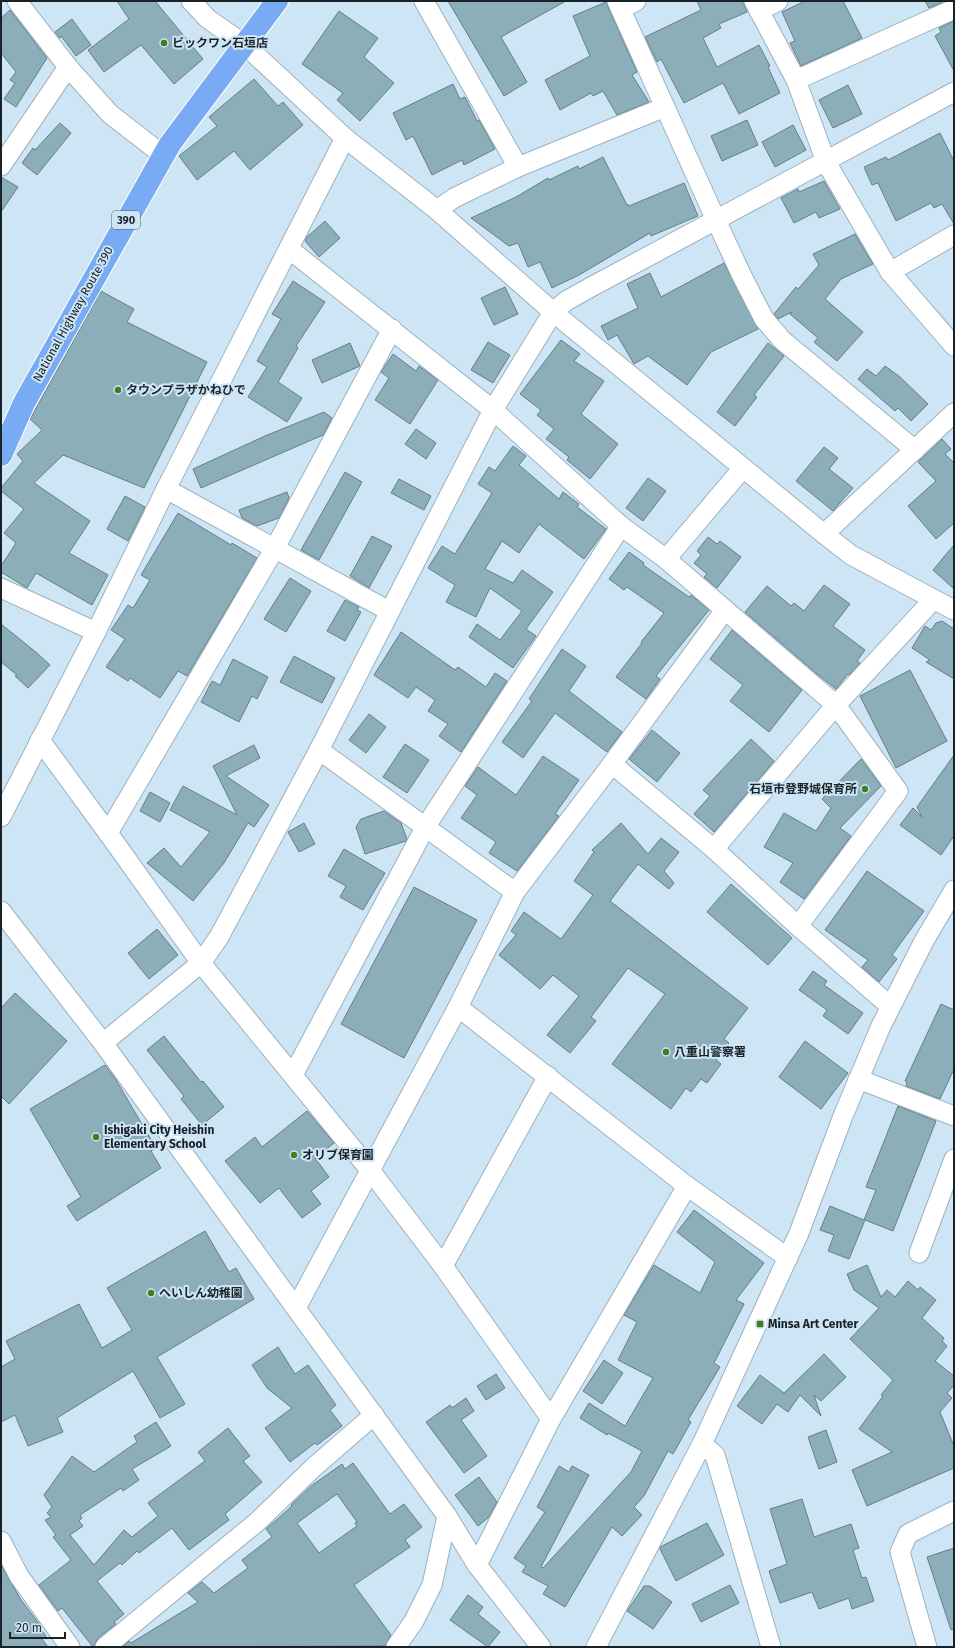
<svg xmlns="http://www.w3.org/2000/svg" width="955" height="1648" font-family="'Fira Sans','Noto Sans JP',sans-serif">
<style>
.building{fill:#8baeb9;stroke:#657f87;fill-rule:evenodd}
.lines{fill:none;stroke-linecap:round;stroke-linejoin:round}
.minor-casing{stroke:#9bb1c0;stroke-width:21}
.highway-casing{stroke:#fff;stroke-width:24}
.minor{stroke:#fff;stroke-width:19}
.highway{stroke:#79abf4;stroke-width:22}
.poi-dot{fill:#417e1c;stroke:#cee5f5;stroke-width:1.5}
.labels{text-anchor:middle;dominant-baseline:central;stroke-width:4;stroke-linejoin:round;paint-order:stroke}
.shield{fill:#cee5f5;stroke:#4f5c65;stroke-width:1}
.shield-label{font-size:11px;font-weight:bold;fill:#192227}
.poi-label{font-size:12px;font-weight:bold;fill:#192227;stroke:#cee5f5;text-anchor:start}
.street-label{font-size:12px;fill:#192227;stroke:#cee5f5}
</style>
<rect width="100%" height="100%" fill="#cee5f5"/>
<g class="building">
<path d="M117,1H155L203,59L174,84L141,45L104,72L88,50L129,19Z"/>
<path d="M448,1H566L501,37L527,82L504,96Z"/>
<path d="M697,1H743L747,12L719,24L721,28L703,38L717,67L759,45L770,66L768,67L780,93L739,114L723,83L684,103L661,59L657,62L645,37L701,10Z"/>
<path d="M805,1H843L862,38L801,66L790,43L795,41L782,12Z"/>
<path d="M925,1H945L929,8Z"/>
<path d="M606,2L637,72L632,75L649,102L617,115L603,91L593,96L591,93L560,110L545,80L590,56L573,16Z"/>
<path d="M10,10L47,58L16,107L4,99L15,83L10,80L16,72L1,53V18Z"/>
<path d="M339,11L378,38L364,57L394,83L360,121L337,100L343,93L302,64Z"/>
<path d="M72,19L91,45L76,56L61,36L60,38L55,32Z"/>
<path d="M954,21V71L935,36L941,32L939,28Z"/>
<path d="M254,79L278,106L283,102L303,125L250,170L234,151L197,180L179,156L217,126L209,117Z"/>
<path d="M453,84L460,99L465,97L477,121L479,120L495,149L464,165L462,160L432,175L413,136L406,140L393,113Z"/>
<path d="M848,85L862,114L833,128L819,100Z"/>
<path d="M747,120L758,145L722,161L711,136Z"/>
<path d="M60,123L71,133L37,175L22,163L33,148L35,150Z"/>
<path d="M793,125L806,150L775,167L762,142Z"/>
<path d="M940,133L954,161V224L942,204L934,208L931,203L896,221L878,183L872,185L864,167L886,157L888,160Z"/>
<path d="M603,157L627,205L628,204L629,206L684,183L698,216L651,236L650,233L579,275L552,288L540,262L528,267L518,243L509,246L471,218L516,197L548,178L549,180L578,166L579,169Z"/>
<path d="M1,177L18,187L1,212Z"/>
<path d="M824,181L840,209L819,218L816,212L794,223L781,198L798,189L799,192Z"/>
<path d="M325,221L340,238L319,257L305,241L307,237Z"/>
<path d="M855,234L873,264L841,279L825,299L863,332L837,361L814,342L818,338L790,314L792,312L778,319L774,314L796,287L798,289L819,265L813,254Z"/>
<path d="M724,263L758,329L711,352L687,385L648,356L634,364L617,335L608,340L601,326L638,308L627,284L650,273L661,297Z"/>
<path d="M293,281L325,302L296,346L298,348L278,382L302,398L287,422L248,397L267,367L257,361L281,319L272,314Z"/>
<path d="M505,287L518,314L494,325L481,298Z"/>
<path d="M101,291L134,309L127,322L207,362L144,488L63,455L34,483L90,521L69,553L108,575L92,605L36,573L27,588L1,572V566L16,543L4,533L24,509L1,491V488L23,461L17,454L42,430L30,419Z"/>
<path d="M561,340L580,354L574,361L604,381L581,414L618,444L590,479L567,460L569,457L546,439L554,429L537,415L541,410L520,394Z"/>
<path d="M488,342L510,355L493,383L471,370Z"/>
<path d="M350,343L360,366L322,383L312,360Z"/>
<path d="M768,343L784,356L754,395L757,397L735,426L717,412Z"/>
<path d="M393,354L416,371L419,366L438,380L410,424L375,400L389,378L381,372Z"/>
<path d="M885,366L900,377L928,404L911,421L898,408L895,411L858,379L867,369L876,376Z"/>
<path d="M324,412L332,418L323,435L201,488L193,469L265,436Z"/>
<path d="M416,429L436,443L426,459L405,444Z"/>
<path d="M942,439L951,449L945,454L954,463V523L936,539L908,506L936,481L918,462Z"/>
<path d="M513,446L526,456L519,465L559,499L563,492L579,504L577,507L606,529L584,559L539,524L519,553L502,541L485,569L513,583L522,570L553,592L526,629L536,636L513,668L469,637L477,624L500,640L522,611L490,588L476,617L446,602L455,585L428,568L442,546L455,554L492,493L478,484L489,467L495,471Z"/>
<path d="M824,447L838,458L829,469L853,488L833,511L796,481Z"/>
<path d="M345,472L362,482L319,560L301,550Z"/>
<path d="M648,478L666,491L643,521L626,508Z"/>
<path d="M399,479L431,496L424,510L391,493Z"/>
<path d="M287,492L289,498L279,518L257,526L242,518L239,510Z"/>
<path d="M125,496L145,507L128,541L107,529Z"/>
<path d="M178,513L231,545L232,543L257,558L187,676L178,671L160,698L130,678L128,681L106,667L125,639L111,630L128,605L133,608L150,580L141,575Z"/>
<path d="M372,536L392,546L369,588L350,576Z"/>
<path d="M708,537L717,544L720,541L741,557L717,588L704,577L707,574L694,563L701,555L697,551Z"/>
<path d="M954,545V589L933,570Z"/>
<path d="M629,552L644,563L643,565L689,597L691,595L709,610L656,676L660,679L646,699L616,677L642,643L641,642L664,613L627,587L624,590L609,579Z"/>
<path d="M290,578L311,591L286,632L264,619Z"/>
<path d="M824,585L850,604L833,626L865,650L857,661L860,663L849,675L848,674L836,689L817,674L745,612L767,586L791,606L794,603L804,611Z"/>
<path d="M345,600L359,607L357,610L361,612L345,641L327,631Z"/>
<path d="M942,621L954,629V679L926,662L930,660L912,648L925,626L931,630L936,623Z"/>
<path d="M1,624L37,653L50,665L28,688L15,676L17,675L1,662Z"/>
<path d="M732,630L802,690L769,732L730,701L743,685L710,659Z"/>
<path d="M401,632L455,670L458,667L486,687L495,673L507,681L461,752L439,736L448,724L428,711L435,700L416,687L408,698L374,675Z"/>
<path d="M562,649L586,666L569,691L622,732L607,752L555,713L523,758L502,742L532,701L529,699Z"/>
<path d="M294,656L335,678L322,703L280,682Z"/>
<path d="M233,659L268,677L257,699L252,696L239,722L201,702L212,681L220,685Z"/>
<path d="M910,670L947,741L896,768L860,696Z"/>
<path d="M369,714L386,727L366,753L349,740Z"/>
<path d="M652,730L680,753L657,782L629,759Z"/>
<path d="M751,739L774,761L714,832L694,814L710,796L703,790Z"/>
<path d="M405,744L429,760L407,793L383,777Z"/>
<path d="M254,745L260,758L226,776L269,805L254,827L248,823L224,863L193,901L147,863L164,848L181,867L210,832L170,810L183,786L237,815L213,766Z"/>
<path d="M954,755V836L941,855L900,825L913,808L922,817L917,807Z"/>
<path d="M543,756L579,780L555,814L559,816L517,871L489,853L496,842L461,818L477,795L465,786L478,767L516,795Z"/>
<path d="M861,759L881,786L840,828L851,836L804,899L780,882L793,863L764,847L784,813L816,831L831,808L822,799Z"/>
<path d="M150,792L170,803L160,822L140,811Z"/>
<path d="M384,811L401,823L407,839L406,841L365,854L356,827L361,819Z"/>
<path d="M304,823L315,844L299,852L288,832Z"/>
<path d="M621,823L648,854L661,838L679,852L664,871L674,883L669,889L638,864L610,901L748,1008L724,1039L729,1043L716,1060L721,1064L707,1083L701,1079L691,1092L686,1088L671,1109L612,1064L665,994L628,968L591,1017L596,1021L570,1053L547,1035L579,996L553,975L540,989L499,955L516,935L511,931L524,912L561,939L593,895L574,881L594,852L592,850Z"/>
<path d="M344,849L385,873L363,910L340,897L346,886L328,876Z"/>
<path d="M867,871L924,911L892,955L897,959L879,982L862,967L868,960L825,930Z"/>
<path d="M731,884L792,938L768,965L707,912Z"/>
<path d="M414,887L477,920L404,1058L341,1024Z"/>
<path d="M157,929L178,955L149,979L128,953Z"/>
<path d="M813,971L827,981L824,985L863,1013L848,1034L823,1016L827,1010L799,990Z"/>
<path d="M15,993L67,1041L9,1104L1,1096V1008Z"/>
<path d="M941,1004L954,1010V1069L940,1099L906,1086L907,1082L905,1081Z"/>
<path d="M164,1036L201,1082L203,1081L224,1107L202,1125L181,1099L184,1096L147,1050Z"/>
<path d="M805,1041L848,1073L821,1109L779,1077Z"/>
<path d="M105,1065L116,1080L156,1148L151,1151L161,1168L77,1221L67,1206L81,1197L30,1109Z"/>
<path d="M898,1106L936,1121L893,1231L865,1220L849,1259L828,1251L834,1235L820,1230L830,1206L864,1220L876,1190L866,1187Z"/>
<path d="M307,1111L334,1143L315,1158L329,1177L311,1191L321,1204L302,1218L279,1188L260,1203L225,1161L255,1137L262,1147Z"/>
<path d="M694,1210L764,1263L736,1300L744,1304L714,1363L720,1367L688,1420L691,1422L673,1454L668,1451L644,1496L634,1507L642,1515L622,1536L612,1527L565,1607L543,1594L548,1586L522,1572L526,1566L514,1558L545,1512L537,1507L559,1466L569,1472L572,1466L589,1475L541,1567L543,1568L631,1472L642,1451L608,1433L607,1435L580,1418L589,1403L625,1426L653,1378L618,1360L637,1322L624,1315L654,1265L700,1293L715,1262L677,1232Z"/>
<path d="M205,1231L229,1272L236,1268L254,1299L157,1357L185,1404L160,1418L133,1371L57,1418L63,1432L28,1446L15,1415L1,1422V1367L15,1359L6,1341L79,1304L102,1348L132,1330L107,1288Z"/>
<path d="M867,1265L881,1297L887,1290L895,1297L908,1281L918,1290L920,1287L936,1300L922,1318L944,1338L942,1341L947,1346L935,1361L954,1376V1385L947,1393L952,1398L940,1412L954,1446V1468L867,1506L852,1470L892,1452L859,1429L883,1396L881,1395L893,1380L850,1339L879,1308L854,1290L847,1274Z"/>
<path d="M278,1347L295,1374L308,1365L336,1405L330,1410L342,1426L317,1445L315,1443L290,1462L265,1428L292,1408L267,1388L252,1365Z"/>
<path d="M824,1354L846,1377L821,1401L814,1395L821,1416L800,1395L788,1412L777,1404L762,1424L737,1406L760,1375L784,1393Z"/>
<path d="M604,1360L623,1373L602,1404L583,1391Z"/>
<path d="M496,1374L505,1388L486,1400L477,1386Z"/>
<path d="M466,1398L474,1411L461,1420L487,1456L464,1473L426,1422L450,1405L452,1408Z"/>
<path d="M156,1422L171,1446L132,1469L139,1480L123,1491L121,1488L80,1515L82,1518L79,1521L83,1526L70,1535L94,1565L124,1530L132,1537L158,1516L148,1503L205,1461L198,1452L228,1428L250,1456L243,1461L262,1482L225,1514L229,1520L189,1550L172,1528L139,1553L137,1551L122,1565L120,1563L97,1581L124,1614L114,1622L116,1624L98,1638L93,1647L62,1608L58,1611L39,1585L71,1560L53,1537L56,1535L45,1520L51,1517L47,1513L52,1507L44,1495L72,1456L94,1472L137,1442L134,1436Z"/>
<path d="M826,1430L837,1462L819,1469L808,1437Z"/>
<path d="M353,1463L390,1514L404,1504L422,1527L405,1540L410,1547L354,1585L391,1635L385,1646L122,1647L129,1641L131,1643L198,1602L188,1593L202,1582L214,1593L248,1568L242,1560L272,1537L266,1529L292,1506L291,1505L311,1486L342,1464L345,1469ZM337,1494L357,1522L355,1523L357,1526L319,1553L297,1523Z"/>
<path d="M479,1477L497,1502L488,1518L478,1526L455,1495Z"/>
<path d="M802,1499L814,1537L851,1524L859,1548L853,1550L862,1578L866,1577L874,1601L852,1609L849,1598L819,1609L812,1592L780,1603L769,1571L787,1564L770,1509Z"/>
<path d="M707,1523L724,1555L676,1581L660,1549V1547Z"/>
<path d="M954,1548V1629L951,1630L927,1557Z"/>
<path d="M1,1565L21,1600L40,1625L38,1626L46,1636L42,1639L48,1647H1Z"/>
<path d="M730,1585L739,1603L701,1622L692,1604Z"/>
<path d="M644,1586H650L672,1602L653,1629L627,1611Z"/>
<path d="M468,1595L483,1607L478,1614L500,1632L488,1647L450,1620Z"/>
</g>
<g class="lines">
<g class="minor-casing">
<g id="minor">
<path d="M17,1L68,67L110,114L163,155"/>
<path d="M191,1L208,19L244,44L345,138L437,210L553,312L824,534L851,555L954,610"/>
<path d="M425,1H424L518,167"/>
<path d="M617,1L716,220L741,274L764,319L782,340L915,450"/>
<path d="M754,1L796,80L826,162L890,272L954,346"/>
<path d="M621,9L636,1"/>
<path d="M759,11L778,1"/>
<path d="M796,80L954,9"/>
<path d="M1,166L68,67"/>
<path d="M437,210L454,198L518,167L665,107"/>
<path d="M289,249L493,410L621,526L666,559L836,705L898,791L798,926"/>
<path d="M890,272L954,235"/>
<path d="M166,489L389,611"/>
<path d="M824,534L954,413"/>
<path d="M666,559L743,468"/>
<path d="M1,588L96,632"/>
<path d="M40,740L108,833L201,963L370,1170L443,1266L551,1419"/>
<path d="M319,750L515,892"/>
<path d="M612,764L714,849L798,926L890,1006"/>
<path d="M1,817L96,632L166,489L345,138"/>
<path d="M108,833L275,548L392,329"/>
<path d="M714,849L836,705L933,600"/>
<path d="M1,911L103,1043L447,1516L477,1565L541,1647"/>
<path d="M458,1007L687,1186L788,1258"/>
<path d="M103,1043L201,963L219,937L319,750L493,410L553,312L566,301L591,287L954,92"/>
<path d="M293,1075L426,826L621,526"/>
<path d="M858,1079L954,1116"/>
<path d="M919,1253L954,1159"/>
<path d="M443,1266L548,1076"/>
<path d="M296,1308L458,1007L515,892L612,764L725,610"/>
<path d="M702,1444L715,1455L771,1647"/>
<path d="M1,1541L19,1576L70,1647"/>
<path d="M477,1565L551,1419L687,1186"/>
<path d="M105,1647L257,1522L314,1467L374,1415"/>
<path d="M396,1647L414,1621L432,1585L447,1516"/>
<path d="M596,1647L702,1444L799,1233L843,1116L881,1026L924,941L954,890"/>
<path d="M927,1647L900,1552L908,1534L954,1511"/>
</g>
</g>
<g class="highway-casing">
<path id="highway" d="M1,455L24,403L170,144L277,1"/>
</g>
<use href="#minor" class="minor"/>
<use href="#highway" class="highway"/>
</g>
<g class="poi-dot">
<circle cx="164" cy="43" r="4"/>
<circle cx="118" cy="390" r="4"/>
<circle cx="865" cy="789" r="4"/>
<circle cx="666" cy="1052" r="4"/>
<circle cx="96" cy="1137" r="4"/>
<circle cx="294" cy="1155" r="4"/>
<circle cx="151" cy="1293" r="4"/>
<rect x="756" y="1320" width="8" height="8" rx="2"/>
</g>
<g class="labels">
<rect class="shield" x="112" y="211" width="28" height="18" rx="3"/>
<g class="shield-label">
<text x="126" y="220">390</text>
</g>
<g class="poi-label">
<text x="172" y="43">ビックワン石垣店</text>
<text x="126" y="390">タウンプラザかねひで</text>
<text x="857" y="789" text-anchor="end">石垣市登野城保育所</text>
<text x="674" y="1052">八重山警察署</text>
<text x="104" y="1130">Ishigaki City Heishin<tspan x="104" dy="14">Elementary School</tspan></text>
<text x="302" y="1155">オリブ保育園</text>
<text x="159" y="1293">へいしん幼稚園</text>
<text x="768" y="1324">Minsa Art Center</text>
</g>
<g class="street-label">
<text transform="translate(73 314) rotate(-61)">National Highway Route 390</text>
</g>
</g>
<rect width="955" height="1648" fill="none" stroke="#192227" stroke-width="4"/>
<path d="M10 1632v6h55v-6" fill="none" stroke="#192227" stroke-width="2"/>
<text x="16" y="1632" font-size="12" fill="#192227" stroke="#cee5f5" stroke-width="3" paint-order="stroke">20 m</text>
</svg>
